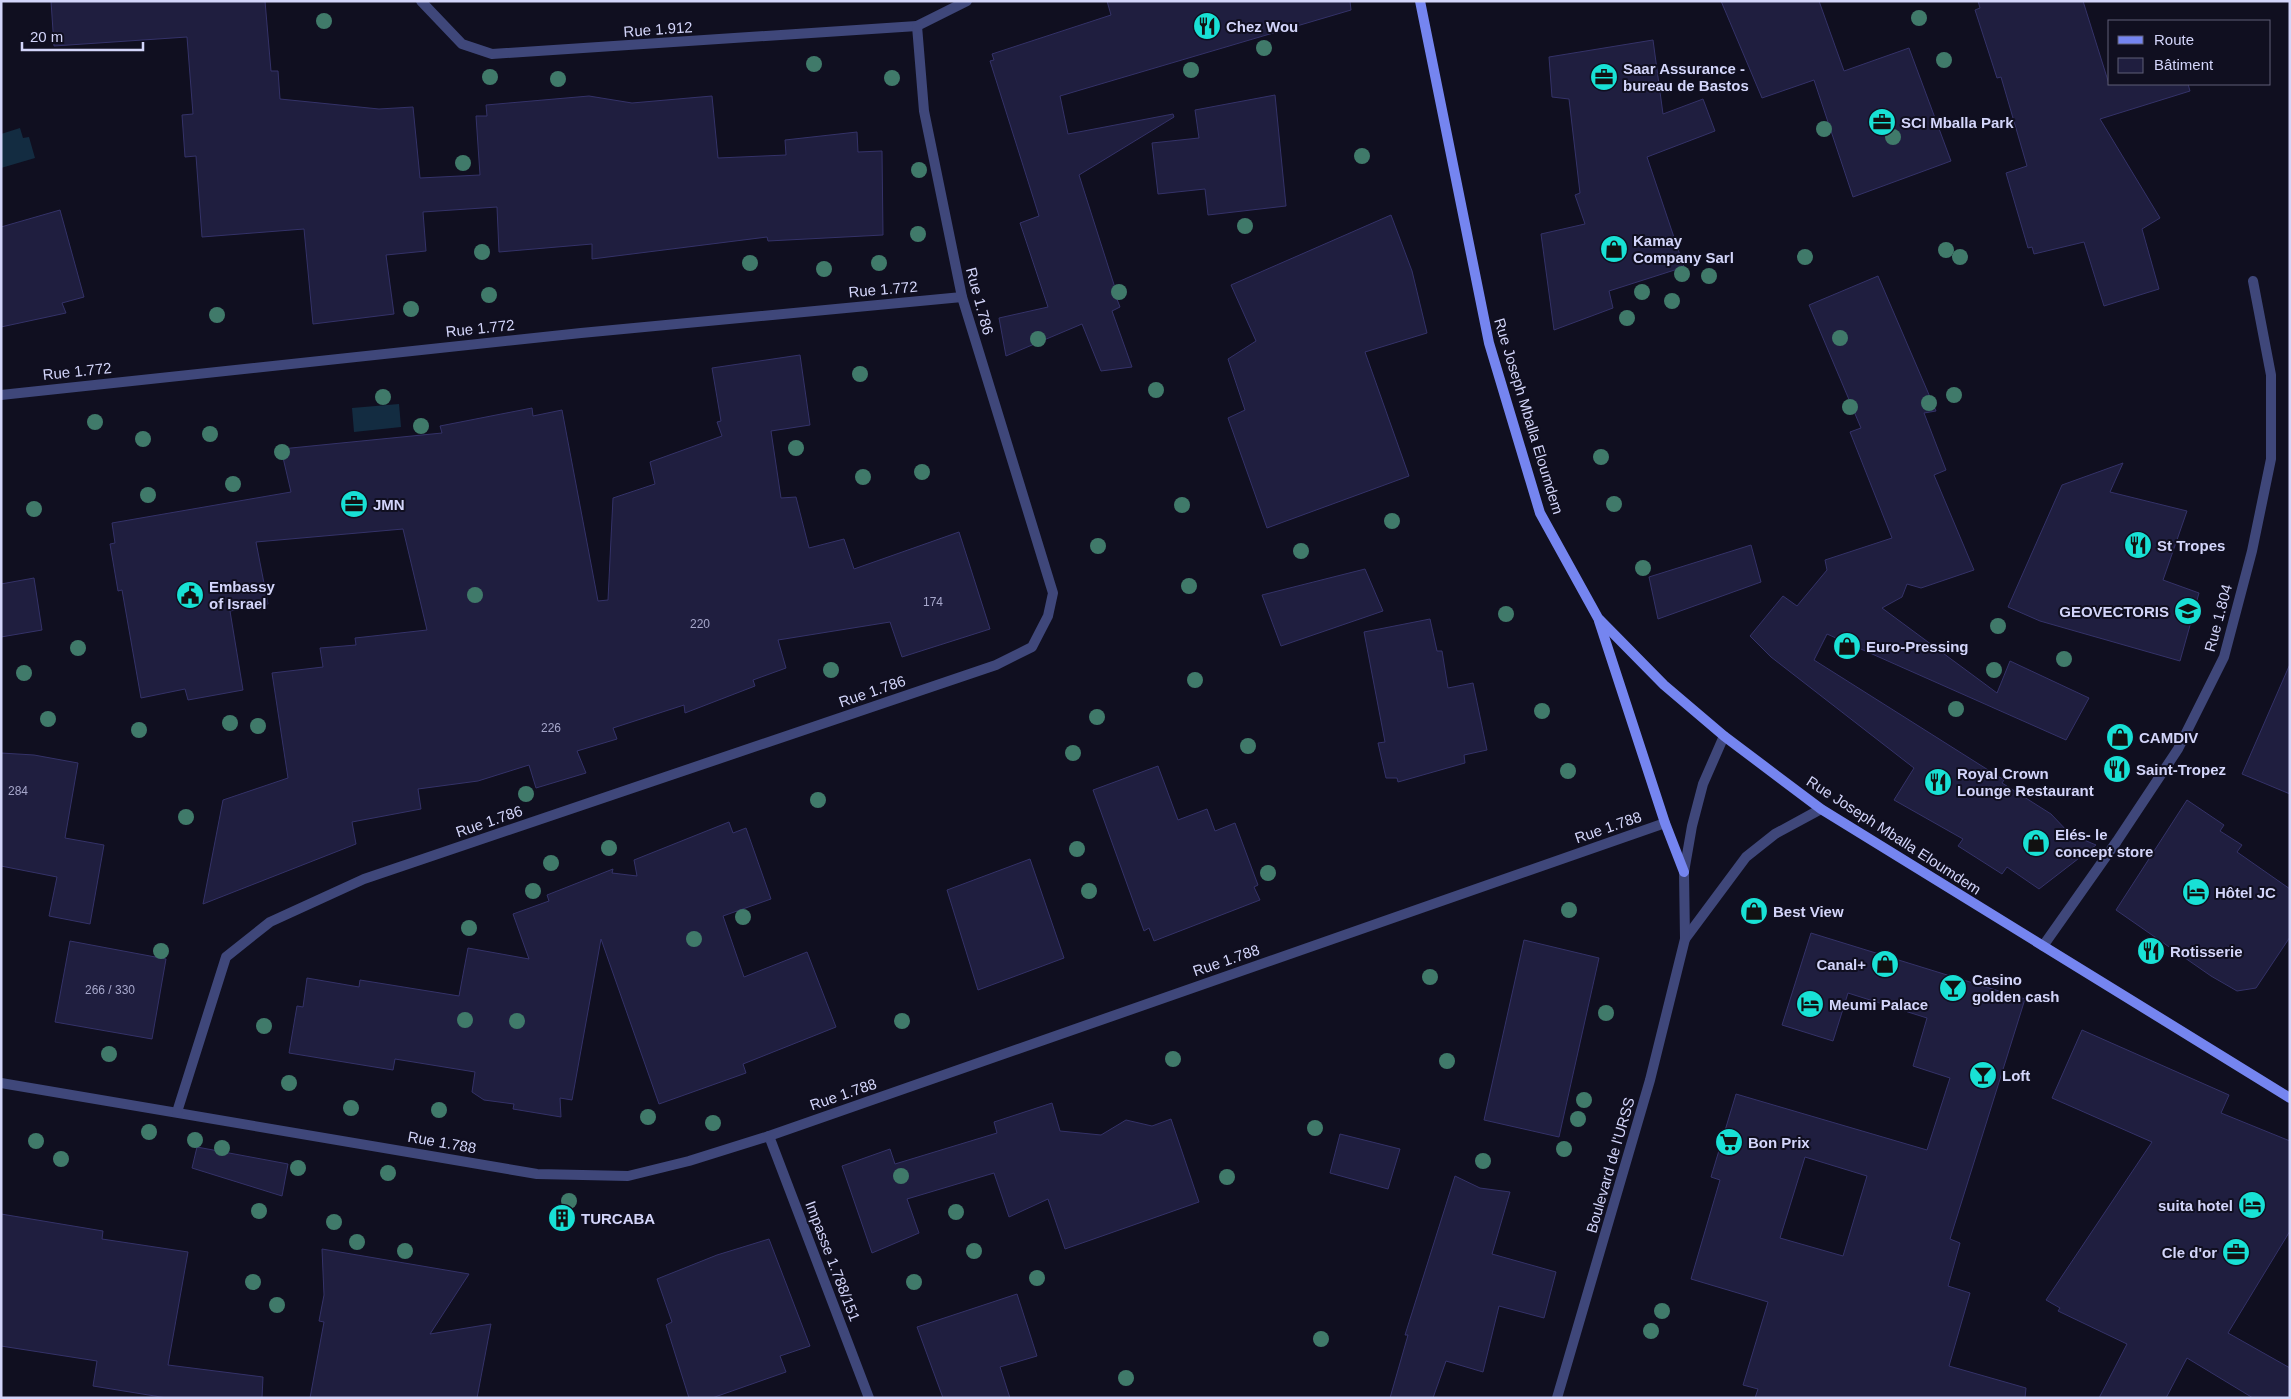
<svg xmlns="http://www.w3.org/2000/svg" width="2291" height="1399" font-family="Helvetica,sans-serif">
<style>
.water{fill:#132c41}
.building{fill:#1f1e3f;stroke:#343268;fill-rule:evenodd}
.lines{fill:none;stroke-linecap:round;stroke-linejoin:round}
.service{stroke:#3f477a;stroke-width:10}
.minor{stroke:#3f477a;stroke-width:10}
.tertiary{stroke:#3f477a;stroke-width:10}
.secondary{stroke:#7585f0;stroke-width:10}
.tree{fill:#407a6a}
.labels{text-anchor:middle;dominant-baseline:central;stroke-width:4;stroke-linejoin:round;paint-order:stroke}
.number-label{font-size:12px;fill:#a6a7cb}
.poi-label{font-size:15px;font-weight:bold;fill:#d3d5fa;stroke:#100f20;text-anchor:start}
.street-label{font-size:15px;fill:#d3d5fa;stroke:#100f20}
</style>
<rect width="100%" height="100%" fill="#100f20"/>
<g class="water">
<path d="M20,128L23,138L29,137L35,158L1,168V134Z"/>
<path d="M399,404L401,427L354,432L352,408Z"/>
</g>
<g class="building">
<path d="M51,1H265L271,71H278L280,99L379,109L413,107L420,178L480,175L476,116H487L486,105L589,96L632,103L712,96L718,158L786,155L785,140L857,132L858,152L882,151L883,235L768,241L767,237L592,259V244L499,252L497,207L423,212L426,251L386,255L394,314L313,324L304,229L202,237L196,156L185,157L182,115L193,114L187,37L54,46Z"/>
<path d="M1107,1H1350L1351,10L1060,96L1068,134L1173,114L1174,117L1079,175L1117,294H1115L1120,307L1112,311L1132,367L1101,371L1082,324L1006,356L999,318L1048,307L1020,223L1039,216L990,61L994,60L992,54L1111,15Z"/>
<path d="M1721,1H1819L1844,71L1909,48L1951,161L1853,197L1814,80L1762,98Z"/>
<path d="M1978,1H2083L2109,84H2188L2190,91L2100,119L2160,218L2142,229L2159,289L2104,306L2084,242L2034,254L2032,247L2028,248L2006,173L2027,166L2001,77L1997,78L1975,10L1980,8Z"/>
<path d="M1653,40L1663,114L1703,99L1715,131L1647,157L1684,267L1609,291L1613,308L1554,330L1541,234L1585,224L1575,195L1580,193L1569,99L1552,97L1549,57Z"/>
<path d="M1275,95L1286,206L1208,215L1205,189L1158,194L1152,143L1199,138L1195,110Z"/>
<path d="M60,210L84,297L62,303L66,313L1,327V227Z"/>
<path d="M1391,215L1412,271L1427,333L1365,352L1409,476L1267,528L1228,418L1245,410L1228,359L1256,341L1231,285Z"/>
<path d="M1878,276L1936,411L1924,413L1946,470L1934,475L1974,570L1921,588L1907,584L1902,597L1882,608L1997,693L2010,661L2089,698L2066,740L1827,634L1814,660L2004,780L2002,783L2051,814L2070,834L2096,845L2039,889L2007,867L2002,874L1958,846L1963,839L1894,800L1914,768L1771,657L1750,636L1783,596L1797,606L1827,570L1825,560L1892,538L1850,432L1861,428L1809,305Z"/>
<path d="M800,355L810,425L771,431L781,498L796,497L809,548L844,539L854,569L959,532L990,629L902,657L890,622L778,640L786,668L753,680L755,686L685,713L684,705L613,728L617,739L577,751L586,773L536,788L529,765L478,781L418,789L421,809L352,822L356,844L203,904L223,800L288,778L272,673L323,667L320,648L356,645L355,638L427,630L403,529L256,542L268,604L230,611L243,690L188,700L185,689L141,698L122,590L118,591L110,544L115,543L112,523L291,492L281,449L442,433L440,426L532,408L533,416L562,410L598,601L608,600L613,498L655,484L650,462L722,436L717,422L721,421L712,368Z"/>
<path d="M2123,463L2110,492L2187,511L2163,580L2199,593L2180,661L2040,621L2008,607L2062,485Z"/>
<path d="M1751,545L1761,582L1658,619L1649,577Z"/>
<path d="M1365,569L1383,611L1281,646L1262,595Z"/>
<path d="M34,578L42,630L1,637V584Z"/>
<path d="M1430,619L1437,651H1442L1448,688L1473,683L1487,750L1464,755L1465,763L1398,782L1397,778H1386L1378,743L1385,742L1364,632Z"/>
<path d="M2290,664V794L2242,774Z"/>
<path d="M1,753L34,755L78,763L65,838L104,845L90,924L49,916L57,877L1,866Z"/>
<path d="M1158,766L1178,820L1207,809L1215,831L1235,823L1258,885L1254,887L1260,900L1154,941L1149,928L1144,931L1093,790Z"/>
<path d="M2187,800L2224,825L2220,831L2242,845L2237,852L2290,889V937L2256,988L2237,991L2211,976L2116,910Z"/>
<path d="M729,822L733,833L746,828L771,899L723,916L744,977L807,952L836,1027L743,1064L746,1073L659,1104L601,939L572,1100L560,1098L561,1117L513,1109L514,1104L484,1100L472,1092L475,1072L395,1059L393,1070L289,1053L297,1006L303,1007L307,978L359,987L360,980L459,996L468,948L529,959L513,914L549,901L547,895L613,869L612,873L637,876L634,860Z"/>
<path d="M1030,859L1064,958L978,990L947,890Z"/>
<path d="M1811,933L2025,999L1950,1239L1960,1243L1948,1286L1970,1293L1949,1366L2026,1388L2025,1398H1755L1758,1389L1743,1385L1768,1302L1691,1279L1720,1180L1711,1177L1736,1094L1927,1150L1950,1078L1913,1066L1927,1018L1848,993L1833,1041L1782,1025ZM1805,1157L1867,1176L1843,1256L1780,1238Z"/>
<path d="M1524,940L1599,958L1559,1137L1484,1120Z"/>
<path d="M70,941L166,959L152,1039L55,1022Z"/>
<path d="M2082,1030L2229,1095L2221,1113L2290,1141V1231L2228,1333L2290,1368V1398H2253L2187,1358L2166,1398H2099L2127,1344L2058,1311L2060,1308L2046,1300L2152,1142L2052,1098Z"/>
<path d="M1052,1103L1060,1131L1101,1135L1126,1120L1152,1126L1171,1119L1199,1202L1065,1249L1048,1199L1009,1217L994,1173L907,1199L919,1233L872,1253L842,1166L890,1149L895,1164L997,1133L994,1122Z"/>
<path d="M1340,1134L1400,1149L1388,1189L1330,1173Z"/>
<path d="M197,1147L288,1164L282,1196L192,1168Z"/>
<path d="M1455,1176L1480,1188L1510,1192L1492,1254L1556,1272L1544,1318L1499,1306L1483,1372L1446,1361L1433,1398H1390L1408,1335H1405Z"/>
<path d="M1,1214L103,1231L102,1239L188,1252L168,1365L263,1377L262,1398H167L93,1386L97,1361L1,1346Z"/>
<path d="M769,1239L810,1346L780,1356L786,1372L712,1398H689L666,1325L672,1322L657,1279L717,1255Z"/>
<path d="M322,1249L469,1274L430,1334L491,1324L477,1398H310L324,1322L319,1321L324,1295Z"/>
<path d="M1017,1294L1037,1356L1000,1367L1010,1398H943L917,1327Z"/>
</g>
<g class="lines">
<path class="service" d="M769,1136L869,1398"/>
<g class="minor">
<path d="M421,1L462,44L492,54L917,26"/>
<path d="M1,395L581,333L962,297"/>
<path d="M2043,946L2117,841L2178,749L2224,657L2252,551L2271,459V375L2253,281"/>
<path d="M1,1083L537,1174L628,1176L689,1161L769,1136L1665,823"/>
<path d="M177,1112L226,957L270,922L364,879L996,665L1032,647L1048,616L1053,593L962,297L924,111L917,26L967,1"/>
</g>
<g class="tertiary">
<path d="M1685,939L1746,857L1775,834L1821,809"/>
<path d="M1557,1398L1650,1080L1685,939L1684,872L1692,826L1703,784L1724,736"/>
</g>
<g class="secondary">
<path d="M1420,1L1489,343L1540,513L1598,618L1664,685L1724,736L1821,809L2290,1098"/>
<path d="M1599,621L1665,823L1684,872"/>
</g>
</g>
<g class="tree">
<circle cx="1919" cy="18" r="8"/>
<circle cx="324" cy="21" r="8"/>
<circle cx="1264" cy="48" r="8"/>
<circle cx="1944" cy="60" r="8"/>
<circle cx="814" cy="64" r="8"/>
<circle cx="1191" cy="70" r="8"/>
<circle cx="490" cy="77" r="8"/>
<circle cx="892" cy="78" r="8"/>
<circle cx="558" cy="79" r="8"/>
<circle cx="1824" cy="129" r="8"/>
<circle cx="1893" cy="137" r="8"/>
<circle cx="1362" cy="156" r="8"/>
<circle cx="463" cy="163" r="8"/>
<circle cx="919" cy="170" r="8"/>
<circle cx="1245" cy="226" r="8"/>
<circle cx="918" cy="234" r="8"/>
<circle cx="1946" cy="250" r="8"/>
<circle cx="482" cy="252" r="8"/>
<circle cx="1805" cy="257" r="8"/>
<circle cx="1960" cy="257" r="8"/>
<circle cx="750" cy="263" r="8"/>
<circle cx="879" cy="263" r="8"/>
<circle cx="824" cy="269" r="8"/>
<circle cx="1682" cy="274" r="8"/>
<circle cx="1709" cy="276" r="8"/>
<circle cx="1119" cy="292" r="8"/>
<circle cx="1642" cy="292" r="8"/>
<circle cx="489" cy="295" r="8"/>
<circle cx="1672" cy="301" r="8"/>
<circle cx="411" cy="309" r="8"/>
<circle cx="217" cy="315" r="8"/>
<circle cx="1627" cy="318" r="8"/>
<circle cx="1840" cy="338" r="8"/>
<circle cx="1038" cy="339" r="8"/>
<circle cx="860" cy="374" r="8"/>
<circle cx="1156" cy="390" r="8"/>
<circle cx="1954" cy="395" r="8"/>
<circle cx="383" cy="397" r="8"/>
<circle cx="1929" cy="403" r="8"/>
<circle cx="1850" cy="407" r="8"/>
<circle cx="95" cy="422" r="8"/>
<circle cx="421" cy="426" r="8"/>
<circle cx="210" cy="434" r="8"/>
<circle cx="143" cy="439" r="8"/>
<circle cx="796" cy="448" r="8"/>
<circle cx="282" cy="452" r="8"/>
<circle cx="1601" cy="457" r="8"/>
<circle cx="922" cy="472" r="8"/>
<circle cx="863" cy="477" r="8"/>
<circle cx="233" cy="484" r="8"/>
<circle cx="148" cy="495" r="8"/>
<circle cx="1614" cy="504" r="8"/>
<circle cx="1182" cy="505" r="8"/>
<circle cx="34" cy="509" r="8"/>
<circle cx="1392" cy="521" r="8"/>
<circle cx="1098" cy="546" r="8"/>
<circle cx="1301" cy="551" r="8"/>
<circle cx="1643" cy="568" r="8"/>
<circle cx="1189" cy="586" r="8"/>
<circle cx="475" cy="595" r="8"/>
<circle cx="1506" cy="614" r="8"/>
<circle cx="1998" cy="626" r="8"/>
<circle cx="78" cy="648" r="8"/>
<circle cx="2064" cy="659" r="8"/>
<circle cx="831" cy="670" r="8"/>
<circle cx="1994" cy="670" r="8"/>
<circle cx="24" cy="673" r="8"/>
<circle cx="1195" cy="680" r="8"/>
<circle cx="1956" cy="709" r="8"/>
<circle cx="1542" cy="711" r="8"/>
<circle cx="1097" cy="717" r="8"/>
<circle cx="48" cy="719" r="8"/>
<circle cx="230" cy="723" r="8"/>
<circle cx="258" cy="726" r="8"/>
<circle cx="139" cy="730" r="8"/>
<circle cx="1248" cy="746" r="8"/>
<circle cx="1073" cy="753" r="8"/>
<circle cx="1568" cy="771" r="8"/>
<circle cx="526" cy="794" r="8"/>
<circle cx="818" cy="800" r="8"/>
<circle cx="186" cy="817" r="8"/>
<circle cx="609" cy="848" r="8"/>
<circle cx="1077" cy="849" r="8"/>
<circle cx="551" cy="863" r="8"/>
<circle cx="1268" cy="873" r="8"/>
<circle cx="533" cy="891" r="8"/>
<circle cx="1089" cy="891" r="8"/>
<circle cx="1569" cy="910" r="8"/>
<circle cx="743" cy="917" r="8"/>
<circle cx="469" cy="928" r="8"/>
<circle cx="694" cy="939" r="8"/>
<circle cx="161" cy="951" r="8"/>
<circle cx="1430" cy="977" r="8"/>
<circle cx="1606" cy="1013" r="8"/>
<circle cx="465" cy="1020" r="8"/>
<circle cx="517" cy="1021" r="8"/>
<circle cx="902" cy="1021" r="8"/>
<circle cx="264" cy="1026" r="8"/>
<circle cx="109" cy="1054" r="8"/>
<circle cx="1173" cy="1059" r="8"/>
<circle cx="1447" cy="1061" r="8"/>
<circle cx="289" cy="1083" r="8"/>
<circle cx="1584" cy="1100" r="8"/>
<circle cx="351" cy="1108" r="8"/>
<circle cx="439" cy="1110" r="8"/>
<circle cx="648" cy="1117" r="8"/>
<circle cx="1578" cy="1119" r="8"/>
<circle cx="713" cy="1123" r="8"/>
<circle cx="1315" cy="1128" r="8"/>
<circle cx="149" cy="1132" r="8"/>
<circle cx="195" cy="1140" r="8"/>
<circle cx="36" cy="1141" r="8"/>
<circle cx="222" cy="1148" r="8"/>
<circle cx="1564" cy="1149" r="8"/>
<circle cx="61" cy="1159" r="8"/>
<circle cx="1483" cy="1161" r="8"/>
<circle cx="298" cy="1168" r="8"/>
<circle cx="388" cy="1173" r="8"/>
<circle cx="901" cy="1176" r="8"/>
<circle cx="1227" cy="1177" r="8"/>
<circle cx="569" cy="1201" r="8"/>
<circle cx="259" cy="1211" r="8"/>
<circle cx="956" cy="1212" r="8"/>
<circle cx="334" cy="1222" r="8"/>
<circle cx="357" cy="1242" r="8"/>
<circle cx="405" cy="1251" r="8"/>
<circle cx="974" cy="1251" r="8"/>
<circle cx="1037" cy="1278" r="8"/>
<circle cx="253" cy="1282" r="8"/>
<circle cx="914" cy="1282" r="8"/>
<circle cx="277" cy="1305" r="8"/>
<circle cx="1662" cy="1311" r="8"/>
<circle cx="1651" cy="1331" r="8"/>
<circle cx="1321" cy="1339" r="8"/>
<circle cx="1126" cy="1378" r="8"/>
</g>
<defs>
<g id="restaurant-disc" transform="scale(1.4375)"><circle r="9.5" fill="#18e1d5" stroke="#100f20"/><path d="M-5-6h1v4h1v-4h1v4h1v-4h1v5L-1.5 .5V6h-2V.5L-5-1ZM5-6V6H3V1.5H1.5Q1.5-4 5-6Z" fill="#111"/></g>
<g id="office-disc" transform="scale(1.4375)"><circle r="9.5" fill="#18e1d5" stroke="#100f20"/><path d="M-6-3h4V-5.5h4V-3h4V5H-6ZM-1-4.5V-3h2v-1.5ZM-6 0V1H6V0Z" fill="#111"/></g>
<g id="shop-disc" transform="scale(1.4375)"><circle r="9.5" fill="#18e1d5" stroke="#100f20"/><path d="M-5-2.5h2.3a2.7 3.5 0 0 1 5.4 0H5L5.5 6h-11ZM-1.5-2.5h3a1.5 2.3 0 0 0-3 0Z" fill="#111"/></g>
<g id="civic-disc" transform="scale(1.4375)"><circle r="9.5" fill="#18e1d5" stroke="#100f20"/><path d="M-.6-6.5H3V-4.5H.6V-3L4-1V1h2V6H-6V1h2V-1L-.6-3ZM-1.2 2.5V6h2.4V2.5Z" fill="#111"/></g>
<g id="university-disc" transform="scale(1.4375)"><circle r="9.5" fill="#18e1d5" stroke="#100f20"/><path d="M0-5L7-2L0 1L-7-2ZM-4 1L0 2.5L4 1V4Q0 6-4 4Z" fill="#111"/></g>
<g id="hotel-disc" transform="scale(1.4375)"><circle r="9.5" fill="#18e1d5" stroke="#100f20"/><path d="M-6-4.5h1.5V1H6V5H4.5V3h-9V5H-6ZM-4 0a1.8 1.8 0 1 1 3.6 0ZM.5 0V-2.5h3Q6-2.5 6 0Z" fill="#111"/></g>
<g id="bar-disc" transform="scale(1.4375)"><circle r="9.5" fill="#18e1d5" stroke="#100f20"/><path d="M-6-5H6L.8 .8V4.5H3.5V6h-7V4.5H-.8V.8Z" fill="#111"/></g>
<g id="supermarket-disc" transform="scale(1.4375)"><circle r="9.5" fill="#18e1d5" stroke="#100f20"/><path d="M-6-5.5h2.5l.6 2H6L4.5 2H-2.5L-4.4-4H-6ZM-1.5 3.2a1.3 1.3 0 1 0 .1 0ZM3 3.2a1.3 1.3 0 1 0 .1 0Z" fill="#111"/></g>
<g id="building-disc" transform="scale(1.4375)"><circle r="9.5" fill="#18e1d5" stroke="#100f20"/><path d="M-4-6H4V6H1V3H-1V6H-4ZM-2.5-4.3h1.7v1.8h-1.7ZM.8-4.3h1.7v1.8H.8ZM-2.5-1h1.7V.8h-1.7ZM.8-1h1.7V.8H.8Z" fill="#111"/></g>
</defs>
<g fill-rule="evenodd">
<use href="#restaurant-disc" x="1207" y="26"/>
<use href="#office-disc" x="1604" y="77"/>
<use href="#office-disc" x="1882" y="122"/>
<use href="#shop-disc" x="1614" y="249"/>
<use href="#office-disc" x="354" y="504"/>
<use href="#restaurant-disc" x="2138" y="545"/>
<use href="#civic-disc" x="190" y="595"/>
<use href="#university-disc" x="2188" y="611"/>
<use href="#shop-disc" x="1847" y="646"/>
<use href="#shop-disc" x="2120" y="737"/>
<use href="#restaurant-disc" x="2117" y="769"/>
<use href="#restaurant-disc" x="1938" y="782"/>
<use href="#shop-disc" x="2036" y="843"/>
<use href="#hotel-disc" x="2196" y="892"/>
<use href="#shop-disc" x="1754" y="911"/>
<use href="#restaurant-disc" x="2151" y="951"/>
<use href="#shop-disc" x="1885" y="964"/>
<use href="#bar-disc" x="1953" y="988"/>
<use href="#hotel-disc" x="1810" y="1004"/>
<use href="#bar-disc" x="1983" y="1075"/>
<use href="#supermarket-disc" x="1729" y="1142"/>
<use href="#hotel-disc" x="2252" y="1205"/>
<use href="#building-disc" x="562" y="1218"/>
<use href="#office-disc" x="2236" y="1252"/>
</g>
<g class="labels">
<g class="number-label">
<text x="933" y="602">174</text>
<text x="700" y="624">220</text>
<text x="551" y="728">226</text>
<text x="18" y="791">284</text>
<text x="110" y="990">266 / 330</text>
</g>
<g class="poi-label">
<text x="1226" y="26">Chez Wou</text>
<text x="1623" y="68">Saar Assurance -<tspan x="1623" dy="17">bureau de Bastos</tspan></text>
<text x="1901" y="122">SCI Mballa Park</text>
<text x="1633" y="240">Kamay<tspan x="1633" dy="17">Company Sarl</tspan></text>
<text x="373" y="504">JMN</text>
<text x="2157" y="545">St Tropes</text>
<text x="209" y="586">Embassy<tspan x="209" dy="17">of Israel</tspan></text>
<text x="2169" y="611" text-anchor="end">GEOVECTORIS</text>
<text x="1866" y="646">Euro-Pressing</text>
<text x="2139" y="737">CAMDIV</text>
<text x="2136" y="769">Saint-Tropez</text>
<text x="1957" y="773">Royal Crown<tspan x="1957" dy="17">Lounge Restaurant</tspan></text>
<text x="2055" y="834">Elés- le<tspan x="2055" dy="17">concept store</tspan></text>
<text x="2215" y="892">Hôtel JC</text>
<text x="1773" y="911">Best View</text>
<text x="2170" y="951">Rotisserie</text>
<text x="1866" y="964" text-anchor="end">Canal+</text>
<text x="1972" y="979">Casino<tspan x="1972" dy="17">golden cash</tspan></text>
<text x="1829" y="1004">Meumi Palace</text>
<text x="2002" y="1075">Loft</text>
<text x="1748" y="1142">Bon Prix</text>
<text x="2233" y="1205" text-anchor="end">suita hotel</text>
<text x="581" y="1218">TURCABA</text>
<text x="2217" y="1252" text-anchor="end">Cle d'or</text>
</g>
<g class="street-label">
<text transform="translate(658 29) rotate(-4)">Rue 1.912</text>
<text transform="translate(883 289) rotate(-5)">Rue 1.772</text>
<text transform="translate(980 301) rotate(75)">Rue 1.786</text>
<text transform="translate(480 328) rotate(-6)">Rue 1.772</text>
<text transform="translate(77 371) rotate(-6)">Rue 1.772</text>
<text transform="translate(1529 416) rotate(73)">Rue Joseph Mballa Eloumdem</text>
<text transform="translate(2218 618) rotate(-75)">Rue 1.804</text>
<text transform="translate(872 691) rotate(-19)">Rue 1.786</text>
<text transform="translate(489 821) rotate(-19)">Rue 1.786</text>
<text transform="translate(1608 827) rotate(-19)">Rue 1.788</text>
<text transform="translate(1894 835) rotate(33)">Rue Joseph Mballa Eloumdem</text>
<text transform="translate(1226 960) rotate(-19)">Rue 1.788</text>
<text transform="translate(843 1094) rotate(-19)">Rue 1.788</text>
<text transform="translate(442 1142) rotate(10)">Rue 1.788</text>
<text transform="translate(1610 1165) rotate(-74)">Boulevard de l'URSS</text>
<text transform="translate(833 1261) rotate(69)">Impasse 1.788/151</text>
</g>
</g>
<rect width="2291" height="1399" fill="none" stroke="#d3d5fa" stroke-width="5"/>
<rect x="2108" y="20" width="162" height="65" fill="#100f20" stroke="#5e5e77"/>
<rect x="2118" y="36" width="25" height="8" fill="#7585f0" stroke="#5e5e77"/>
<text x="2154" y="45" font-size="15" fill="#d3d5fa">Route</text>
<rect x="2118" y="58" width="25" height="15" fill="#1f1e3f" stroke="#5e5e77"/>
<text x="2154" y="70" font-size="15" fill="#d3d5fa">Bâtiment</text>
<path d="M22 42v8h121v-8" fill="none" stroke="#d3d5fa" stroke-width="2.5"/>
<text x="30" y="42" font-size="15" fill="#d3d5fa" stroke="#100f20" stroke-width="4" paint-order="stroke">20 m</text>
</svg>
